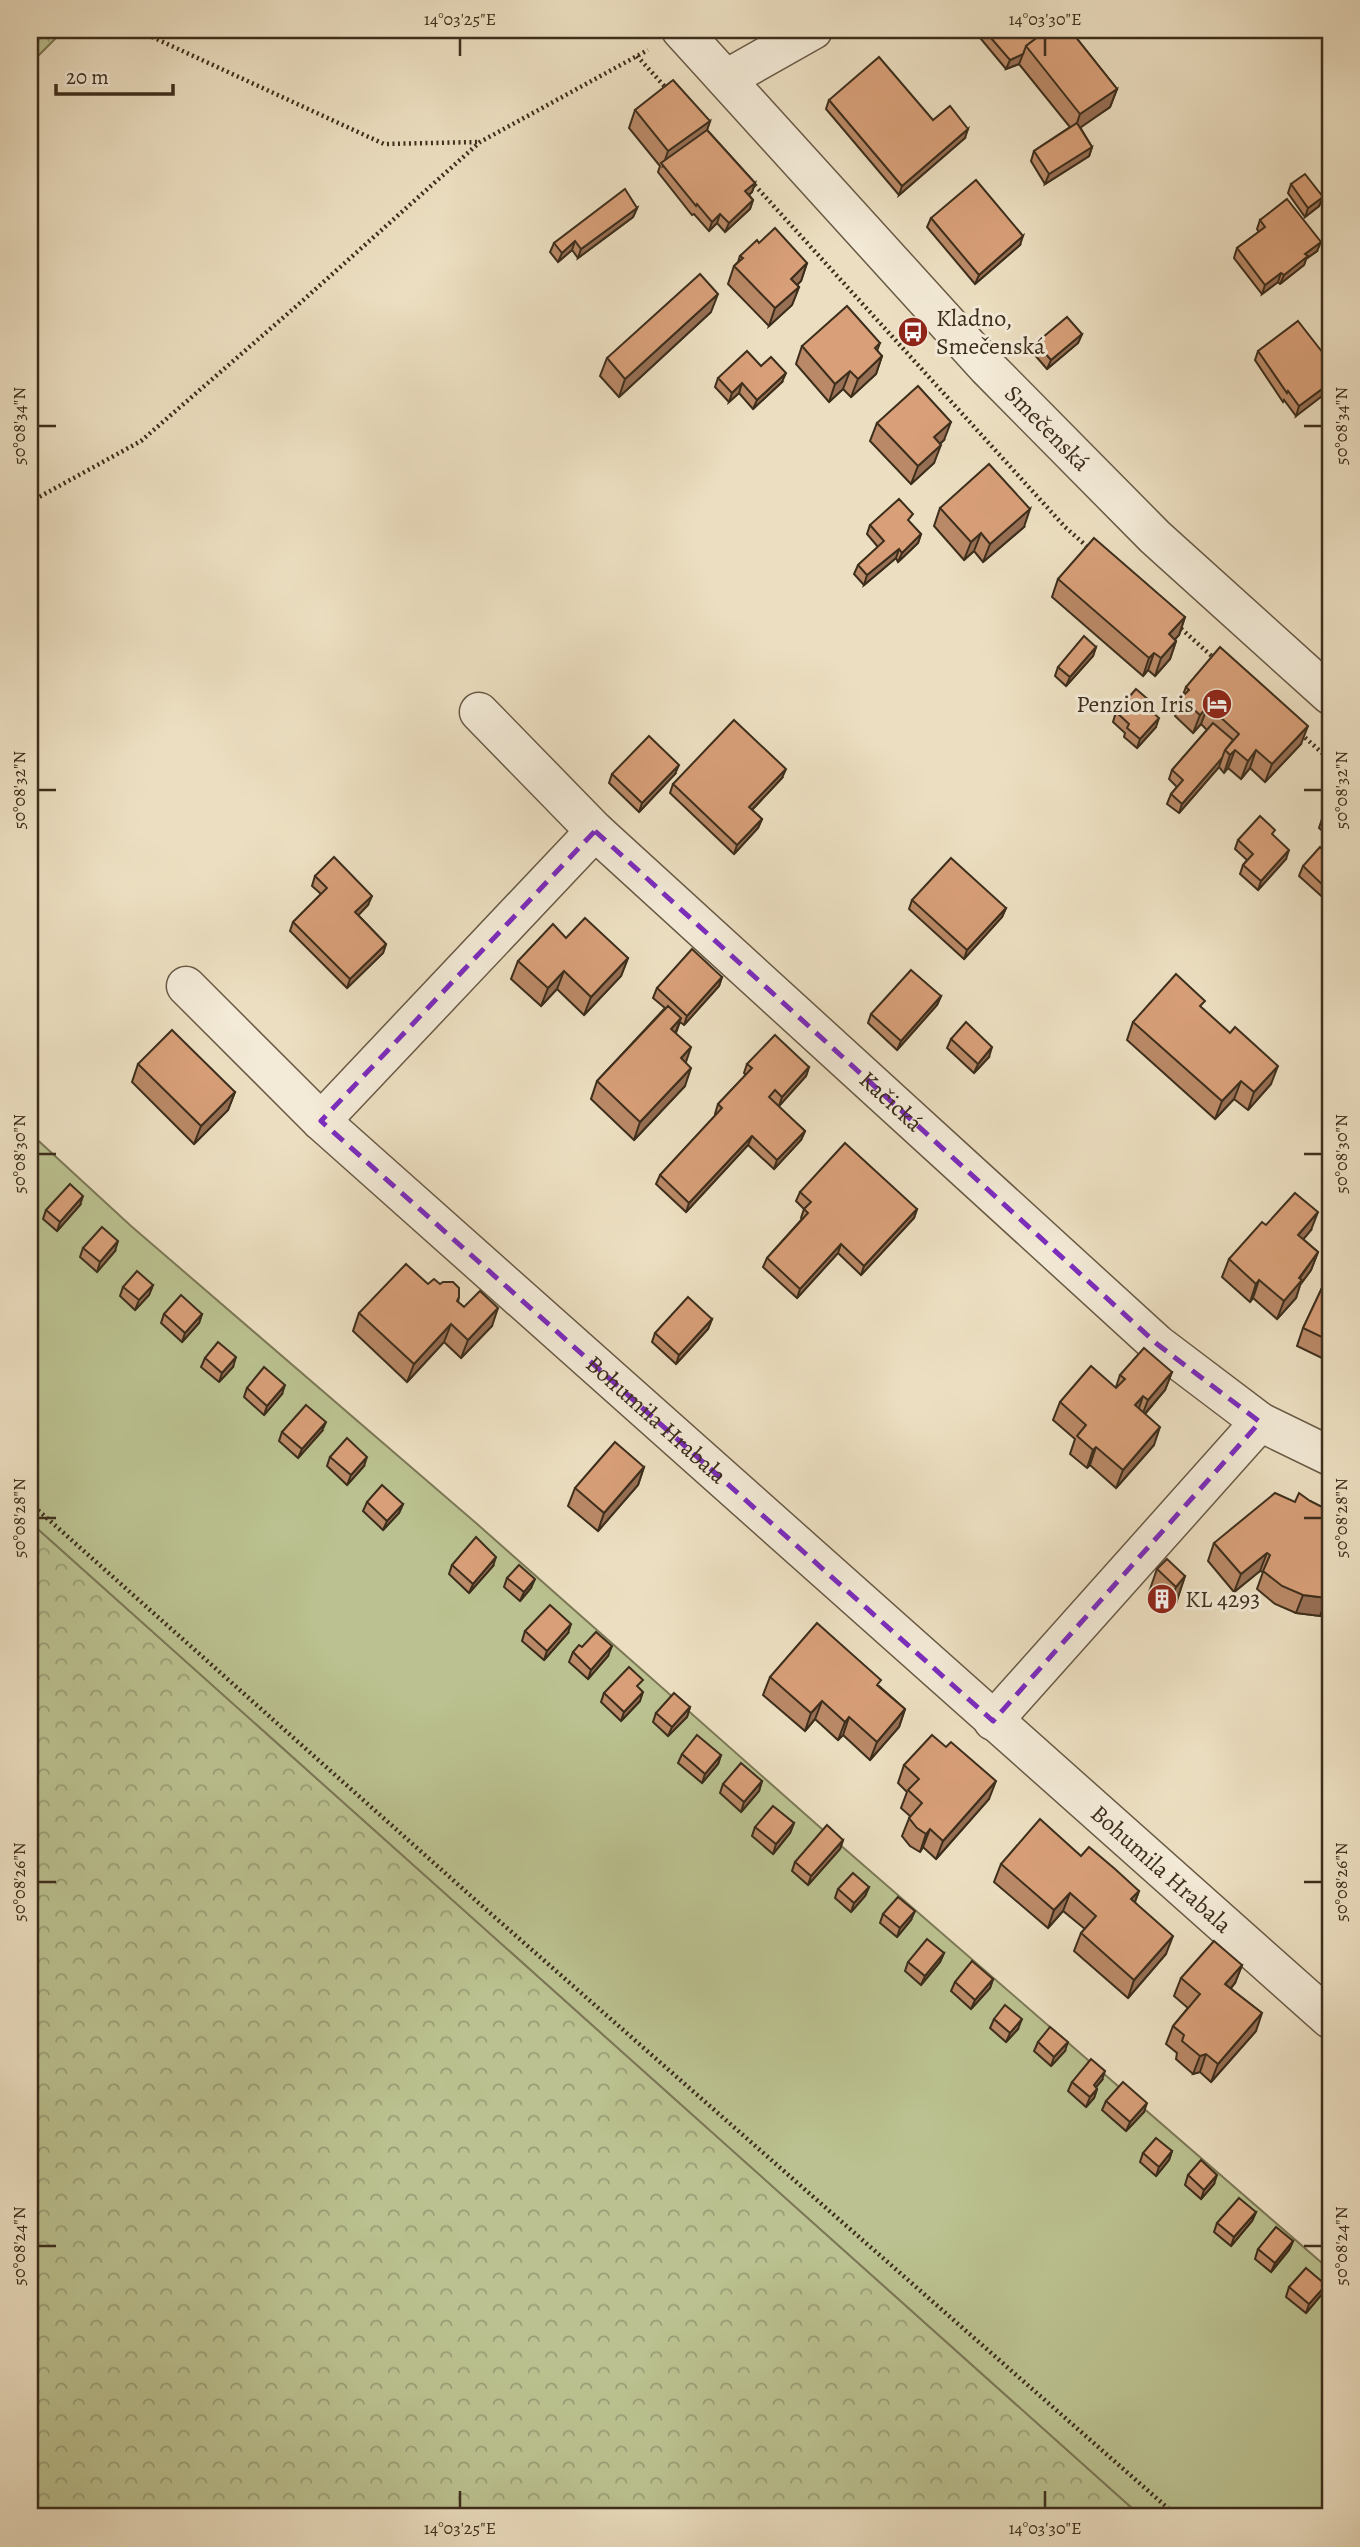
<svg xmlns="http://www.w3.org/2000/svg" width="1360" height="2547" font-family="Alegreya,serif">
<style>
.forest{fill:url(#forest-crowns);stroke:#7c7856;stroke-width:2}
.garden{fill:#bbc190;stroke:#7c7856;stroke-width:2}
.lines{fill:none;stroke-linecap:round;stroke-linejoin:round}
.minor-casing{stroke:#695a45;stroke-width:41}
.path{stroke:#3d2e1c;stroke-width:4.5;stroke-dasharray:2 3.5;stroke-linecap:butt}
.minor{stroke:#f3ead7;stroke-width:38}
.wall{fill:#ba8967;stroke:#3d2e1c;stroke-width:2}
.shaded-wall{fill:#976f54;stroke:#3d2e1c;stroke-width:2}
.building{fill:#d89f78;stroke:#3d2e1c;stroke-width:2}
.marked{fill:none;stroke:#7b2cbf;stroke-width:5;stroke-dasharray:14 9;stroke-linejoin:round}
.ticks{fill:none;stroke:#3d2e1c;stroke-width:2.5}
.labels{text-anchor:middle;dominant-baseline:central;stroke-width:6;stroke-linejoin:round;paint-order:stroke}
.poi-label{font-size:24px;fill:#3d2e1c;stroke:#f3ead7;text-anchor:start}
.street-label{font-size:24px;fill:#3d2e1c;stroke:#f3ead7}
.neatline{fill:none;stroke:#3d2e1c;stroke-width:2.5}
.ticks-label{font-size:18px;text-anchor:middle;fill:#3d2e1c}
</style>
<defs>
<pattern id="forest-crowns" width="20" height="18" patternUnits="userSpaceOnUse" patternTransform="scale(1.75)"><rect width="20" height="18" fill="#bbc190"/><path d="M2 6a3 3 0 1 1 6 0M12 15a3 3 0 1 1 6 0" fill="none" stroke="#999d75"/></pattern>
</defs>
<rect width="100%" height="100%" fill="#ecdfc1"/>
<filter id="stains"><feTurbulence type="fractalNoise" baseFrequency=".00286" numOctaves="4"/><feColorMatrix values="0 0 0 0 .2 0 0 0 0 .09 0 0 0 0 .02 0 0 0 .5 -.17"/></filter>
<radialGradient id="worn" r=".72"><stop offset=".6" stop-color="#630" stop-opacity="0"/><stop offset="1" stop-color="#630" stop-opacity=".3"/></radialGradient>
<g class="forest">
<path d="M30,30H64L30,64Z"/>
<path d="M30,1522L1142,2517H30Z"/>
</g>
<path class="garden" d="M30,1133L131,1226L476,1523L831,1837L1330,2270V2517H1142L30,1522Z"/>
<g class="lines">
<g class="minor-casing">
<g id="minor">
<path id="s1" d="M681,30L987,367L1155,537L1330,695"/>
<path d="M726,79L813,30"/>
<path id="s2" d="M479,712L595,831L1157,1344L1260,1422L1330,1456"/>
<path id="s3" d="M186,986L321,1121L1330,2019"/>
<path d="M321,1121L595,831"/>
<path d="M993,1721L1260,1422"/>
</g>
</g>
<g class="path">
<path d="M137,30L384,144L478,142"/>
<path d="M637,56L667,89"/>
<path d="M751,181L1065,527L1091,550"/>
<path d="M30,502L141,441L300,303L480,142L648,50"/>
<path d="M1177,625L1215,659"/>
<path d="M1301,734L1330,760"/>
<path d="M30,1503L490,1913L1178,2517"/>
</g>
<use href="#minor" class="minor"/>
</g>
<g class="wall">
<path d="M979,30H1070L1117,89L1110,107L1080,127L1092,147L1089,156L1045,184L1031,161L1034,151L1070,127L1019,64L1006,69L981,39L983,34Z"/>
<path d="M829,100L933,120L965,138L899,195L826,109Z"/>
<path d="M635,110L710,121L707,130L755,183L752,192L749,195L753,200L750,209L725,232L717,223L709,231L694,214L692,215L658,172L660,166L629,128Z"/>
<path d="M1291,184L1323,197L1319,206L1305,217L1288,193Z"/>
<path d="M637,208L633,217L578,258L572,250L558,262L550,252L554,243Z"/>
<path d="M931,218L1020,245L975,284L927,227Z"/>
<path d="M1260,220L1317,251L1306,259L1304,265L1280,284L1278,282L1262,294L1234,258L1237,248L1259,232L1257,229Z"/>
<path d="M759,243L807,263L801,281L797,285L799,287L792,305L769,326L728,284L734,266L738,262L740,256Z"/>
<path d="M711,312L619,397L600,376L607,358Z"/>
<path d="M1082,334L1078,343L1047,369L1033,353L1036,343Z"/>
<path d="M880,343L877,351L882,356L876,374L851,397L843,389L829,402L796,364L802,346Z"/>
<path d="M1258,351L1330,362L1296,416L1284,400L1283,402L1255,360Z"/>
<path d="M718,378L782,382L753,409L739,393L729,402L715,387Z"/>
<path d="M877,423L944,440L940,444L934,463L911,484L870,441Z"/>
<path d="M940,508L1024,527L983,562L974,551L964,560L934,526Z"/>
<path d="M910,523L921,534L918,543L898,562L896,558L864,585L854,574L858,565L878,547L867,534L870,525Z"/>
<path d="M1058,579L1185,617L1179,635L1175,639L1176,641L1170,659L1155,676L1148,670L1143,676L1052,597Z"/>
<path d="M1096,647L1093,656L1066,686L1055,676L1058,667Z"/>
<path d="M1186,687L1301,744L1265,782L1250,768L1241,779L1228,768L1224,773L1219,767L1179,813L1167,804L1171,794L1177,787L1169,779L1172,770L1207,730L1201,724L1193,733L1175,716Z"/>
<path d="M1147,708L1156,727L1137,748L1124,737L1125,733L1113,722L1116,712Z"/>
<path d="M612,774H675L639,812L609,783Z"/>
<path d="M782,778L752,810L762,819L758,828L734,854L670,793L673,784Z"/>
<path d="M1330,810V838L1319,828L1322,819Z"/>
<path d="M1238,840L1286,859L1258,890L1240,874L1243,865L1247,860L1235,849Z"/>
<path d="M1330,857V901L1329,903L1299,876L1303,866Z"/>
<path d="M315,876L368,905L358,915L386,944L383,953L347,988L290,931L293,922L321,894L312,886Z"/>
<path d="M912,900L1006,908L1002,917L964,959L909,909Z"/>
<path d="M566,938L628,958L621,976L584,1015L557,989L541,1006L511,979L518,961Z"/>
<path d="M722,977L719,986L684,1025L680,1022L676,1033L686,1063L685,1086L634,1140L591,1099L597,1081L665,1008L653,998L657,988Z"/>
<path d="M941,996L937,1005L897,1050L868,1023L871,1014Z"/>
<path d="M1203,1009L1271,1084L1248,1110L1234,1099L1215,1119L1127,1040L1133,1022Z"/>
<path d="M951,1039L989,1057L974,1073L947,1048Z"/>
<path d="M138,1064L235,1092L228,1110L194,1144L132,1082Z"/>
<path d="M747,1064L809,1067L806,1076L779,1106L771,1100L805,1131L801,1140L774,1169L748,1145L686,1212L656,1184L660,1175L716,1115L715,1114L718,1104L746,1075L744,1073Z"/>
<path d="M800,1192L917,1209L914,1218L861,1275L838,1253L797,1298L763,1267L767,1258L802,1219L801,1218L804,1209L796,1201Z"/>
<path d="M80,1205L57,1231L43,1219L46,1210Z"/>
<path d="M1266,1225L1311,1230L1303,1239L1318,1252L1311,1270L1300,1285L1296,1298L1277,1319L1253,1298L1250,1302L1222,1277L1229,1259Z"/>
<path d="M83,1248L115,1251L97,1272L80,1257Z"/>
<path d="M1330,1271V1362L1297,1346L1303,1328Z"/>
<path d="M428,1284H440L459,1297L458,1302L464,1307L492,1326L461,1358L444,1342L407,1382L353,1331L359,1313Z"/>
<path d="M153,1285L149,1295L135,1310L120,1296L123,1287Z"/>
<path d="M164,1314H202L199,1323L182,1342L161,1323Z"/>
<path d="M712,1319L708,1329L676,1364L652,1342L655,1333Z"/>
<path d="M205,1358L233,1367L219,1382L201,1367Z"/>
<path d="M1172,1372L1165,1390L1145,1414L1154,1445L1116,1488L1090,1465L1087,1468L1070,1454L1075,1439L1053,1420L1060,1402L1116,1387L1120,1375Z"/>
<path d="M247,1388L282,1394L264,1415L244,1397Z"/>
<path d="M322,1431L298,1458L279,1441L282,1432Z"/>
<path d="M330,1457L364,1466L347,1485L327,1466Z"/>
<path d="M644,1467L638,1485L598,1531L568,1506L575,1488Z"/>
<path d="M1310,1501L1330,1511V1617L1321,1612L1320,1616L1296,1613L1275,1604L1257,1589L1263,1572L1260,1571L1234,1592L1208,1561L1214,1543L1295,1502Z"/>
<path d="M367,1502L403,1504L399,1513L383,1530L363,1511Z"/>
<path d="M452,1565L493,1566L469,1593L449,1574Z"/>
<path d="M1157,1569L1185,1576L1176,1603L1166,1613L1148,1595Z"/>
<path d="M507,1578L531,1588L520,1601L504,1587Z"/>
<path d="M525,1631L568,1633L544,1660L522,1641Z"/>
<path d="M582,1647L608,1656L588,1679L569,1662L573,1652Z"/>
<path d="M770,1677L879,1686L905,1709L899,1727L870,1760L843,1735L838,1740L815,1719L805,1731L763,1695Z"/>
<path d="M640,1689V1701L621,1721L601,1702L604,1693Z"/>
<path d="M690,1707L687,1717L668,1736L653,1722L656,1713Z"/>
<path d="M946,1747L989,1799L936,1859L923,1847L920,1852L910,1846L902,1836L910,1816L901,1808L907,1792L898,1783L904,1765Z"/>
<path d="M682,1754L721,1755L718,1764L702,1783L678,1763Z"/>
<path d="M762,1781L759,1791L741,1812L720,1793L723,1784Z"/>
<path d="M794,1823L790,1833L773,1854L752,1836L755,1827Z"/>
<path d="M843,1840L840,1849L808,1885L792,1871L795,1862Z"/>
<path d="M1081,1856L1139,1891L1135,1902L1166,1954L1128,1998L1074,1951L1081,1933L1085,1929L1063,1911L1048,1928L994,1882L1001,1864Z"/>
<path d="M869,1887L865,1896L851,1912L835,1898L838,1889Z"/>
<path d="M883,1914L911,1920L897,1937L880,1923Z"/>
<path d="M944,1953L940,1962L921,1985L905,1971L908,1962Z"/>
<path d="M1242,1965L1235,1983L1231,1988L1256,2031L1211,2082L1200,2072L1193,2074L1176,2059L1177,2053L1166,2044L1173,2026L1188,2008L1174,1996L1181,1978Z"/>
<path d="M993,1979L990,1988L971,2009L951,1991L955,1982Z"/>
<path d="M994,2019L1018,2029L1006,2042L990,2028Z"/>
<path d="M1038,2042L1065,2051L1051,2066L1034,2051Z"/>
<path d="M1102,2080L1096,2087L1097,2089L1094,2098L1086,2107L1068,2091L1072,2082Z"/>
<path d="M1106,2101L1144,2112L1126,2131L1102,2110Z"/>
<path d="M1172,2151L1169,2160L1156,2176L1140,2162L1143,2153Z"/>
<path d="M1188,2175L1214,2184L1201,2199L1185,2185Z"/>
<path d="M1256,2212L1252,2221L1231,2246L1214,2232L1217,2223Z"/>
<path d="M1293,2241L1289,2250L1271,2272L1255,2259L1258,2249Z"/>
<path d="M1289,2287L1322,2294L1306,2313L1286,2297Z"/>
<path d="M1330,2317V2333L1325,2329Z"/>
</g>
<g class="shaded-wall">
<path d="M1023,54L1019,64L1006,69L1010,60Z"/>
<path d="M1117,89L1110,107L1074,132L1080,114Z"/>
<path d="M710,121L704,139L663,166L668,151Z"/>
<path d="M968,129L965,138L899,195L902,186Z"/>
<path d="M1092,147L1089,156L1045,184L1049,174Z"/>
<path d="M755,183L752,192L742,200L745,191Z"/>
<path d="M1323,197L1319,206L1305,217L1308,208Z"/>
<path d="M753,200L750,209L725,232L729,223Z"/>
<path d="M637,208L633,217L578,258L581,249Z"/>
<path d="M720,214L717,223L709,231L712,222Z"/>
<path d="M1023,236L1020,245L975,284L979,275Z"/>
<path d="M575,241L572,250L558,262L562,253Z"/>
<path d="M1321,242L1317,251L1306,259L1304,265L1280,284L1284,275L1305,254Z"/>
<path d="M807,263L801,281L784,297L791,279Z"/>
<path d="M1281,273L1278,282L1262,294L1265,285Z"/>
<path d="M799,287L792,305L769,326L775,308Z"/>
<path d="M718,294L711,312L619,397L625,379Z"/>
<path d="M1082,334L1078,343L1047,369L1051,360Z"/>
<path d="M882,356L876,374L851,397L858,379Z"/>
<path d="M850,371L843,389L829,402L835,384Z"/>
<path d="M786,373L782,382L753,409L757,400Z"/>
<path d="M742,383L739,393L729,402L732,393Z"/>
<path d="M1330,383V390L1296,416L1299,406Z"/>
<path d="M951,422L944,440L927,455L934,437Z"/>
<path d="M941,445L934,463L911,484L918,466Z"/>
<path d="M1030,509L1024,527L983,562L990,544Z"/>
<path d="M981,533L974,551L964,560L971,542Z"/>
<path d="M921,534L918,543L898,562L902,553Z"/>
<path d="M899,549L896,558L864,585L867,575Z"/>
<path d="M1185,617L1179,635L1163,652L1169,634Z"/>
<path d="M1176,641L1170,659L1155,676L1161,658Z"/>
<path d="M1096,647L1093,656L1066,686L1070,677Z"/>
<path d="M1154,653L1148,670L1143,676L1149,658Z"/>
<path d="M1208,706L1201,724L1193,733L1200,715Z"/>
<path d="M1159,718L1156,727L1137,748L1140,739Z"/>
<path d="M1308,726L1301,744L1265,782L1272,764Z"/>
<path d="M1235,750L1228,768L1224,773L1230,755Z"/>
<path d="M1256,750L1250,768L1241,779L1248,761Z"/>
<path d="M1222,758L1219,767L1179,813L1182,804Z"/>
<path d="M679,765L675,774L639,812L642,803Z"/>
<path d="M786,769L782,778L746,816L749,807Z"/>
<path d="M762,819L758,828L734,854L737,845Z"/>
<path d="M1289,850L1286,859L1258,890L1261,881Z"/>
<path d="M372,896L368,905L352,922L355,912Z"/>
<path d="M1006,908L1002,917L964,959L967,950Z"/>
<path d="M386,944L383,953L347,988L350,979Z"/>
<path d="M628,958L621,976L584,1015L591,997Z"/>
<path d="M564,971L557,989L541,1006L548,988Z"/>
<path d="M722,977L719,986L684,1025L687,1016Z"/>
<path d="M941,996L937,1005L897,1050L901,1041Z"/>
<path d="M681,1018L674,1036L671,1029Z"/>
<path d="M691,1047L685,1065L681,1058Z"/>
<path d="M992,1047L989,1057L974,1073L978,1064Z"/>
<path d="M1278,1066L1271,1084L1248,1110L1254,1092Z"/>
<path d="M809,1067L806,1076L779,1106L782,1097Z"/>
<path d="M691,1068L685,1086L634,1140L640,1122Z"/>
<path d="M1241,1081L1234,1099L1215,1119L1222,1101Z"/>
<path d="M235,1092L228,1110L194,1144L201,1126Z"/>
<path d="M805,1131L801,1140L774,1169L777,1160Z"/>
<path d="M752,1136L748,1145L686,1212L689,1203Z"/>
<path d="M36,1168L33,1177L30,1180V1175Z"/>
<path d="M83,1196L80,1205L57,1231L60,1222Z"/>
<path d="M917,1209L914,1218L861,1275L864,1266Z"/>
<path d="M1318,1212L1311,1230L1292,1253L1298,1235Z"/>
<path d="M118,1241L115,1251L97,1272L100,1262Z"/>
<path d="M841,1244L838,1253L797,1298L800,1289Z"/>
<path d="M1318,1252L1311,1270L1300,1285L1296,1298L1277,1319L1284,1301Z"/>
<path d="M1259,1280L1253,1298L1250,1302L1256,1284Z"/>
<path d="M153,1285L149,1295L135,1310L139,1300Z"/>
<path d="M498,1308L492,1326L461,1358L468,1340Z"/>
<path d="M202,1314L199,1323L182,1342L185,1333Z"/>
<path d="M712,1319L708,1329L676,1364L679,1355Z"/>
<path d="M451,1324L444,1342L407,1382L414,1364Z"/>
<path d="M236,1357L233,1367L219,1382L222,1373Z"/>
<path d="M1172,1372L1165,1390L1141,1418L1148,1400Z"/>
<path d="M285,1385L282,1394L264,1415L267,1406Z"/>
<path d="M1143,1396L1137,1414L1135,1405Z"/>
<path d="M326,1422L322,1431L298,1458L302,1449Z"/>
<path d="M1160,1427L1154,1445L1116,1488L1123,1470Z"/>
<path d="M1096,1447L1090,1465L1087,1468L1093,1450Z"/>
<path d="M367,1457L364,1466L347,1485L351,1475Z"/>
<path d="M644,1467L638,1485L598,1531L604,1513Z"/>
<path d="M403,1504L399,1513L383,1530L387,1521Z"/>
<path d="M1267,1553L1260,1571L1234,1592L1241,1574Z"/>
<path d="M496,1557L493,1566L469,1593L473,1584Z"/>
<path d="M1185,1576L1176,1603L1166,1613L1176,1587Z"/>
<path d="M535,1579L531,1588L520,1601L524,1592Z"/>
<path d="M1303,1595L1327,1598L1320,1616L1296,1613Z"/>
<path d="M571,1624L568,1633L544,1660L547,1651Z"/>
<path d="M612,1646L608,1656L588,1679L591,1670Z"/>
<path d="M643,1692L640,1701L621,1721L624,1712Z"/>
<path d="M822,1701L815,1719L805,1731L811,1713Z"/>
<path d="M690,1707L687,1717L668,1736L672,1727Z"/>
<path d="M905,1709L899,1727L870,1760L877,1742Z"/>
<path d="M849,1717L843,1735L838,1740L845,1722Z"/>
<path d="M721,1755L718,1764L702,1783L705,1774Z"/>
<path d="M762,1781L759,1791L741,1812L744,1802Z"/>
<path d="M996,1781L989,1799L936,1859L943,1841Z"/>
<path d="M794,1823L790,1833L773,1854L776,1844Z"/>
<path d="M930,1829L923,1847L920,1852L926,1834Z"/>
<path d="M843,1840L840,1849L808,1885L811,1876Z"/>
<path d="M869,1887L865,1896L851,1912L854,1903Z"/>
<path d="M1139,1891L1132,1909L1131,1899Z"/>
<path d="M1070,1893L1063,1911L1048,1928L1054,1910Z"/>
<path d="M915,1911L911,1920L897,1937L900,1928Z"/>
<path d="M1173,1936L1166,1954L1128,1998L1134,1980Z"/>
<path d="M944,1953L940,1962L921,1985L925,1976Z"/>
<path d="M1242,1965L1235,1983L1219,2002L1225,1984Z"/>
<path d="M993,1979L990,1988L971,2009L975,2000Z"/>
<path d="M1262,2013L1256,2031L1211,2082L1218,2064Z"/>
<path d="M1022,2019L1018,2029L1006,2042L1010,2033Z"/>
<path d="M1068,2042L1065,2051L1051,2066L1054,2057Z"/>
<path d="M1206,2054L1200,2072L1193,2074L1200,2056Z"/>
<path d="M1105,2071L1102,2080L1090,2094L1094,2085Z"/>
<path d="M1097,2089L1094,2098L1086,2107L1090,2097Z"/>
<path d="M1147,2103L1144,2112L1126,2131L1130,2122Z"/>
<path d="M1172,2151L1169,2160L1156,2176L1159,2167Z"/>
<path d="M1217,2175L1214,2184L1201,2199L1204,2190Z"/>
<path d="M1256,2212L1252,2221L1231,2246L1234,2237Z"/>
<path d="M1293,2241L1289,2250L1271,2272L1275,2263Z"/>
<path d="M1326,2285L1322,2294L1306,2313L1309,2304Z"/>
</g>
<g class="building">
<path d="M984,30H1047L1026,46L1023,54L1010,60Z"/>
<path d="M1047,30H1070L1117,89L1080,114L1026,46Z"/>
<path d="M879,57L933,120L950,106L968,129L902,186L829,100Z"/>
<path d="M673,80L710,121L668,151L635,110Z"/>
<path d="M1077,123L1092,147L1049,174L1034,151Z"/>
<path d="M707,130L755,183L745,191L753,200L729,223L720,214L712,222L697,204L696,206L661,163Z"/>
<path d="M1305,174L1323,197L1308,208L1291,184Z"/>
<path d="M976,180L1023,236L979,275L931,218Z"/>
<path d="M625,189L637,208L581,249L575,241L562,253L554,243Z"/>
<path d="M1287,199L1321,242L1305,254L1308,256L1284,275L1281,273L1265,285L1237,248L1265,227L1260,220Z"/>
<path d="M775,228L807,263L791,279L799,287L775,308L734,266L743,258L740,256L757,240L759,243Z"/>
<path d="M700,274L718,294L625,379L607,358Z"/>
<path d="M847,306L880,343L875,348L882,356L858,379L850,371L835,384L802,346Z"/>
<path d="M1067,317L1082,334L1051,360L1036,343Z"/>
<path d="M1298,321L1330,362V383L1299,406L1288,391L1287,393L1258,351Z"/>
<path d="M747,351L761,366L771,357L786,373L757,400L742,383L732,393L718,378Z"/>
<path d="M918,386L951,422L934,437L941,445L918,466L877,423Z"/>
<path d="M989,464L1030,509L990,544L981,533L971,542L940,508Z"/>
<path d="M899,499L913,514L908,520L921,534L902,553L899,549L867,575L858,565L884,541L870,525Z"/>
<path d="M1094,538L1185,617L1169,634L1176,641L1161,658L1154,653L1149,658L1058,579Z"/>
<path d="M1084,636L1096,647L1070,677L1058,667Z"/>
<path d="M1220,647L1308,726L1272,764L1256,750L1248,761L1235,750L1230,755L1225,750L1239,734L1208,706L1200,715L1181,698L1189,690L1186,687Z"/>
<path d="M1136,689L1150,701L1145,706L1159,718L1140,739L1127,728L1129,724L1116,712Z"/>
<path d="M734,720L786,769L749,807L762,819L737,845L673,784Z"/>
<path d="M1213,723L1233,740L1225,750L1222,758L1182,804L1171,794L1183,780L1172,770Z"/>
<path d="M649,736L679,765L642,803L612,774Z"/>
<path d="M1330,810V826L1322,819Z"/>
<path d="M1260,816L1275,830L1272,834L1289,850L1261,881L1243,865L1253,854L1238,840Z"/>
<path d="M1320,847L1330,857V892L1303,866Z"/>
<path d="M334,857L372,896L355,912L386,944L350,979L293,922L327,888L315,876Z"/>
<path d="M951,858L1006,908L967,950L912,900Z"/>
<path d="M585,918L628,958L591,997L564,971L548,988L518,961L553,924L566,938Z"/>
<path d="M692,949L722,977L687,1016L657,988Z"/>
<path d="M911,970L941,996L901,1041L871,1014Z"/>
<path d="M1176,974L1205,1001L1200,1006L1230,1033L1235,1027L1278,1066L1254,1092L1241,1081L1222,1101L1133,1022Z"/>
<path d="M668,1006L681,1018L671,1029L691,1047L681,1058L691,1068L640,1122L597,1081Z"/>
<path d="M966,1022L992,1047L978,1064L951,1039Z"/>
<path d="M172,1030L235,1092L201,1126L138,1064Z"/>
<path d="M775,1035L809,1067L782,1097L775,1090L769,1097L805,1131L777,1160L752,1136L689,1203L660,1175L722,1108L718,1104L752,1068L747,1064Z"/>
<path d="M845,1143L917,1209L864,1266L841,1244L800,1289L767,1258L808,1213L804,1209L811,1202L800,1192Z"/>
<path d="M30,1162L36,1168L30,1175Z"/>
<path d="M70,1184L83,1196L60,1222L46,1210Z"/>
<path d="M1295,1193L1318,1212L1298,1235L1318,1252L1299,1278L1302,1280L1284,1301L1259,1280L1256,1284L1229,1259L1262,1222L1266,1225Z"/>
<path d="M102,1227L118,1241L100,1262L83,1248Z"/>
<path d="M406,1264L428,1284L434,1279L440,1284L443,1282H453L459,1288V1297L457,1301L464,1307L480,1291L498,1308L468,1340L451,1324L414,1364L359,1313Z"/>
<path d="M137,1271L153,1285L139,1300L123,1287Z"/>
<path d="M1330,1271V1341L1303,1328Z"/>
<path d="M181,1295L202,1314L185,1333L164,1314Z"/>
<path d="M688,1297L712,1319L679,1355L655,1333Z"/>
<path d="M218,1342L236,1357L222,1373L205,1358Z"/>
<path d="M1144,1348L1172,1372L1148,1400L1143,1396L1135,1405L1160,1427L1123,1470L1096,1447L1093,1450L1077,1436L1086,1425L1060,1402L1091,1366L1116,1388L1125,1379L1120,1375Z"/>
<path d="M264,1367L285,1385L267,1406L247,1388Z"/>
<path d="M306,1405L326,1422L302,1449L282,1432Z"/>
<path d="M347,1438L367,1457L351,1475L330,1457Z"/>
<path d="M615,1442L644,1467L604,1513L575,1488Z"/>
<path d="M382,1485L403,1504L387,1521L367,1502Z"/>
<path d="M1275,1493L1295,1502L1299,1493L1310,1501L1330,1511V1595L1328,1594L1327,1598L1303,1595L1282,1586L1263,1571L1270,1555L1267,1553L1241,1574L1214,1543Z"/>
<path d="M476,1537L496,1557L473,1584L452,1565Z"/>
<path d="M1167,1559L1185,1576L1176,1587L1157,1569Z"/>
<path d="M519,1565L535,1579L524,1592L507,1578Z"/>
<path d="M550,1605L571,1624L547,1651L525,1631Z"/>
<path d="M817,1623L881,1680L877,1685L905,1709L877,1742L849,1717L845,1722L822,1701L811,1713L770,1677Z"/>
<path d="M596,1632L612,1646L591,1670L573,1652L579,1645L582,1647Z"/>
<path d="M629,1667L643,1680L637,1686L643,1692L624,1712L604,1693Z"/>
<path d="M674,1693L690,1707L672,1727L656,1713Z"/>
<path d="M697,1735L721,1755L705,1774L682,1754Z"/>
<path d="M932,1735L946,1747L951,1742L996,1781L943,1841L930,1829L926,1834L917,1828L909,1818L922,1803L908,1790L919,1779L904,1765Z"/>
<path d="M741,1763L762,1781L744,1802L723,1784Z"/>
<path d="M773,1806L794,1823L776,1844L755,1827Z"/>
<path d="M1040,1819L1081,1856L1089,1847L1115,1869L1139,1891L1131,1899L1173,1936L1134,1980L1081,1933L1096,1916L1070,1893L1054,1910L1001,1864Z"/>
<path d="M827,1825L843,1840L811,1876L795,1862Z"/>
<path d="M853,1873L869,1887L854,1903L838,1889Z"/>
<path d="M898,1897L915,1911L900,1928L883,1914Z"/>
<path d="M927,1939L944,1953L925,1976L908,1962Z"/>
<path d="M1214,1941L1242,1965L1225,1984L1262,2013L1218,2064L1206,2054L1200,2056L1182,2041L1184,2035L1173,2026L1200,1994L1181,1978Z"/>
<path d="M972,1961L993,1979L975,2000L955,1982Z"/>
<path d="M1005,2005L1022,2019L1010,2033L994,2019Z"/>
<path d="M1050,2027L1068,2042L1054,2057L1038,2042Z"/>
<path d="M1091,2059L1105,2071L1094,2085L1097,2089L1090,2097L1072,2082Z"/>
<path d="M1123,2082L1147,2103L1130,2122L1106,2101Z"/>
<path d="M1156,2138L1172,2151L1159,2167L1143,2153Z"/>
<path d="M1201,2160L1217,2175L1204,2190L1188,2175Z"/>
<path d="M1239,2198L1256,2212L1234,2237L1217,2223Z"/>
<path d="M1276,2227L1293,2241L1275,2263L1258,2249Z"/>
<path d="M1306,2268L1326,2285L1309,2304L1289,2287Z"/>
</g>
<path class="marked" d="M595,831L1157,1344L1260,1422L993,1721L321,1121Z"/>
<path class="ticks" d="M460,38V56M1045,38V56M38,426H56M1304,426H1322M38,790H56M1304,790H1322M38,1154H56M1304,1154H1322M38,1518H56M1304,1518H1322M38,1882H56M1304,1882H1322M38,2246H56M1304,2246H1322M460,2491V2508M1045,2491V2508"/>
<defs>
<g id="bus-disc" transform="scale(1.575)"><circle r="9.5" fill="#8f2418" stroke="#f3ead7"/><path d="M-5-6H5V4H4V6H2V4H-2V6H-4V4H-5ZM-3.5-4V0h7V-4ZM-3.5 1.2v1.5H-2V1.2ZM2 1.2v1.5H3.5V1.2Z" fill="#fff"/></g>
<g id="hotel-disc" transform="scale(1.575)"><circle r="9.5" fill="#8f2418" stroke="#f3ead7"/><path d="M-6-4.5h1.5V1H6V5H4.5V3h-9V5H-6ZM-4 0a1.8 1.8 0 1 1 3.6 0ZM.5 0V-2.5h3Q6-2.5 6 0Z" fill="#fff"/></g>
<g id="building-disc" transform="scale(1.575)"><circle r="9.5" fill="#8f2418" stroke="#f3ead7"/><path d="M-4-6H4V6H1V3H-1V6H-4ZM-2.5-4.3h1.7v1.8h-1.7ZM.8-4.3h1.7v1.8H.8ZM-2.5-1h1.7V.8h-1.7ZM.8-1h1.7V.8H.8Z" fill="#fff"/></g>
</defs>
<g fill-rule="evenodd">
<use href="#bus-disc" x="913" y="332"/>
<use href="#hotel-disc" x="1217" y="704"/>
<use href="#building-disc" x="1162" y="1599"/>
</g>
<g class="labels">
<g class="poi-label">
<text x="936" y="318">Kladno,<tspan x="936" dy="28">Smečenská</tspan></text>
<text x="1194" y="704" text-anchor="end">Penzion Iris</text>
<text x="1185" y="1599">KL 4293</text>
</g>
<g class="street-label">
<text stroke="none"><textPath href="#s1" startOffset="541">Smečenská</textPath></text>
<text stroke="none"><textPath href="#s2" startOffset="567">Kačická</textPath></text>
<text stroke="none"><textPath href="#s3" startOffset="640">Bohumila Hrabala</textPath></text>
<text stroke="none"><textPath href="#s3" startOffset="1316">Bohumila Hrabala</textPath></text>
</g>
</g>
<rect width="1360" height="2547" fill="none" stroke="#ecdfc1" stroke-width="77"/>
<path d="M56 84v10h117v-10" fill="none" stroke="#3d2e1c" stroke-width="3.5"/>
<text x="66" y="84" font-size="21" fill="#3d2e1c" stroke="#f3ead7" stroke-width="5" paint-order="stroke">20 m</text>
<rect x="38" y="38" width="1284" height="2470" class="neatline"/>
<g class="ticks-label">
<text x="460" y="25">14°03'25"E</text>
<text x="1045" y="25">14°03'30"E</text>
<text transform="translate(19 426) rotate(-90)" y="6">50°08'34"N</text>
<text transform="translate(1341 426) rotate(-90)" y="6">50°08'34"N</text>
<text transform="translate(19 790) rotate(-90)" y="6">50°08'32"N</text>
<text transform="translate(1341 790) rotate(-90)" y="6">50°08'32"N</text>
<text transform="translate(19 1154) rotate(-90)" y="6">50°08'30"N</text>
<text transform="translate(1341 1154) rotate(-90)" y="6">50°08'30"N</text>
<text transform="translate(19 1518) rotate(-90)" y="6">50°08'28"N</text>
<text transform="translate(1341 1518) rotate(-90)" y="6">50°08'28"N</text>
<text transform="translate(19 1882) rotate(-90)" y="6">50°08'26"N</text>
<text transform="translate(1341 1882) rotate(-90)" y="6">50°08'26"N</text>
<text transform="translate(19 2246) rotate(-90)" y="6">50°08'24"N</text>
<text transform="translate(1341 2246) rotate(-90)" y="6">50°08'24"N</text>
<text x="460" y="2534">14°03'25"E</text>
<text x="1045" y="2534">14°03'30"E</text>
</g>
<rect width="100%" height="100%" filter="url(#stains)"/>
<rect width="100%" height="100%" fill="url(#worn)"/>
</svg>
